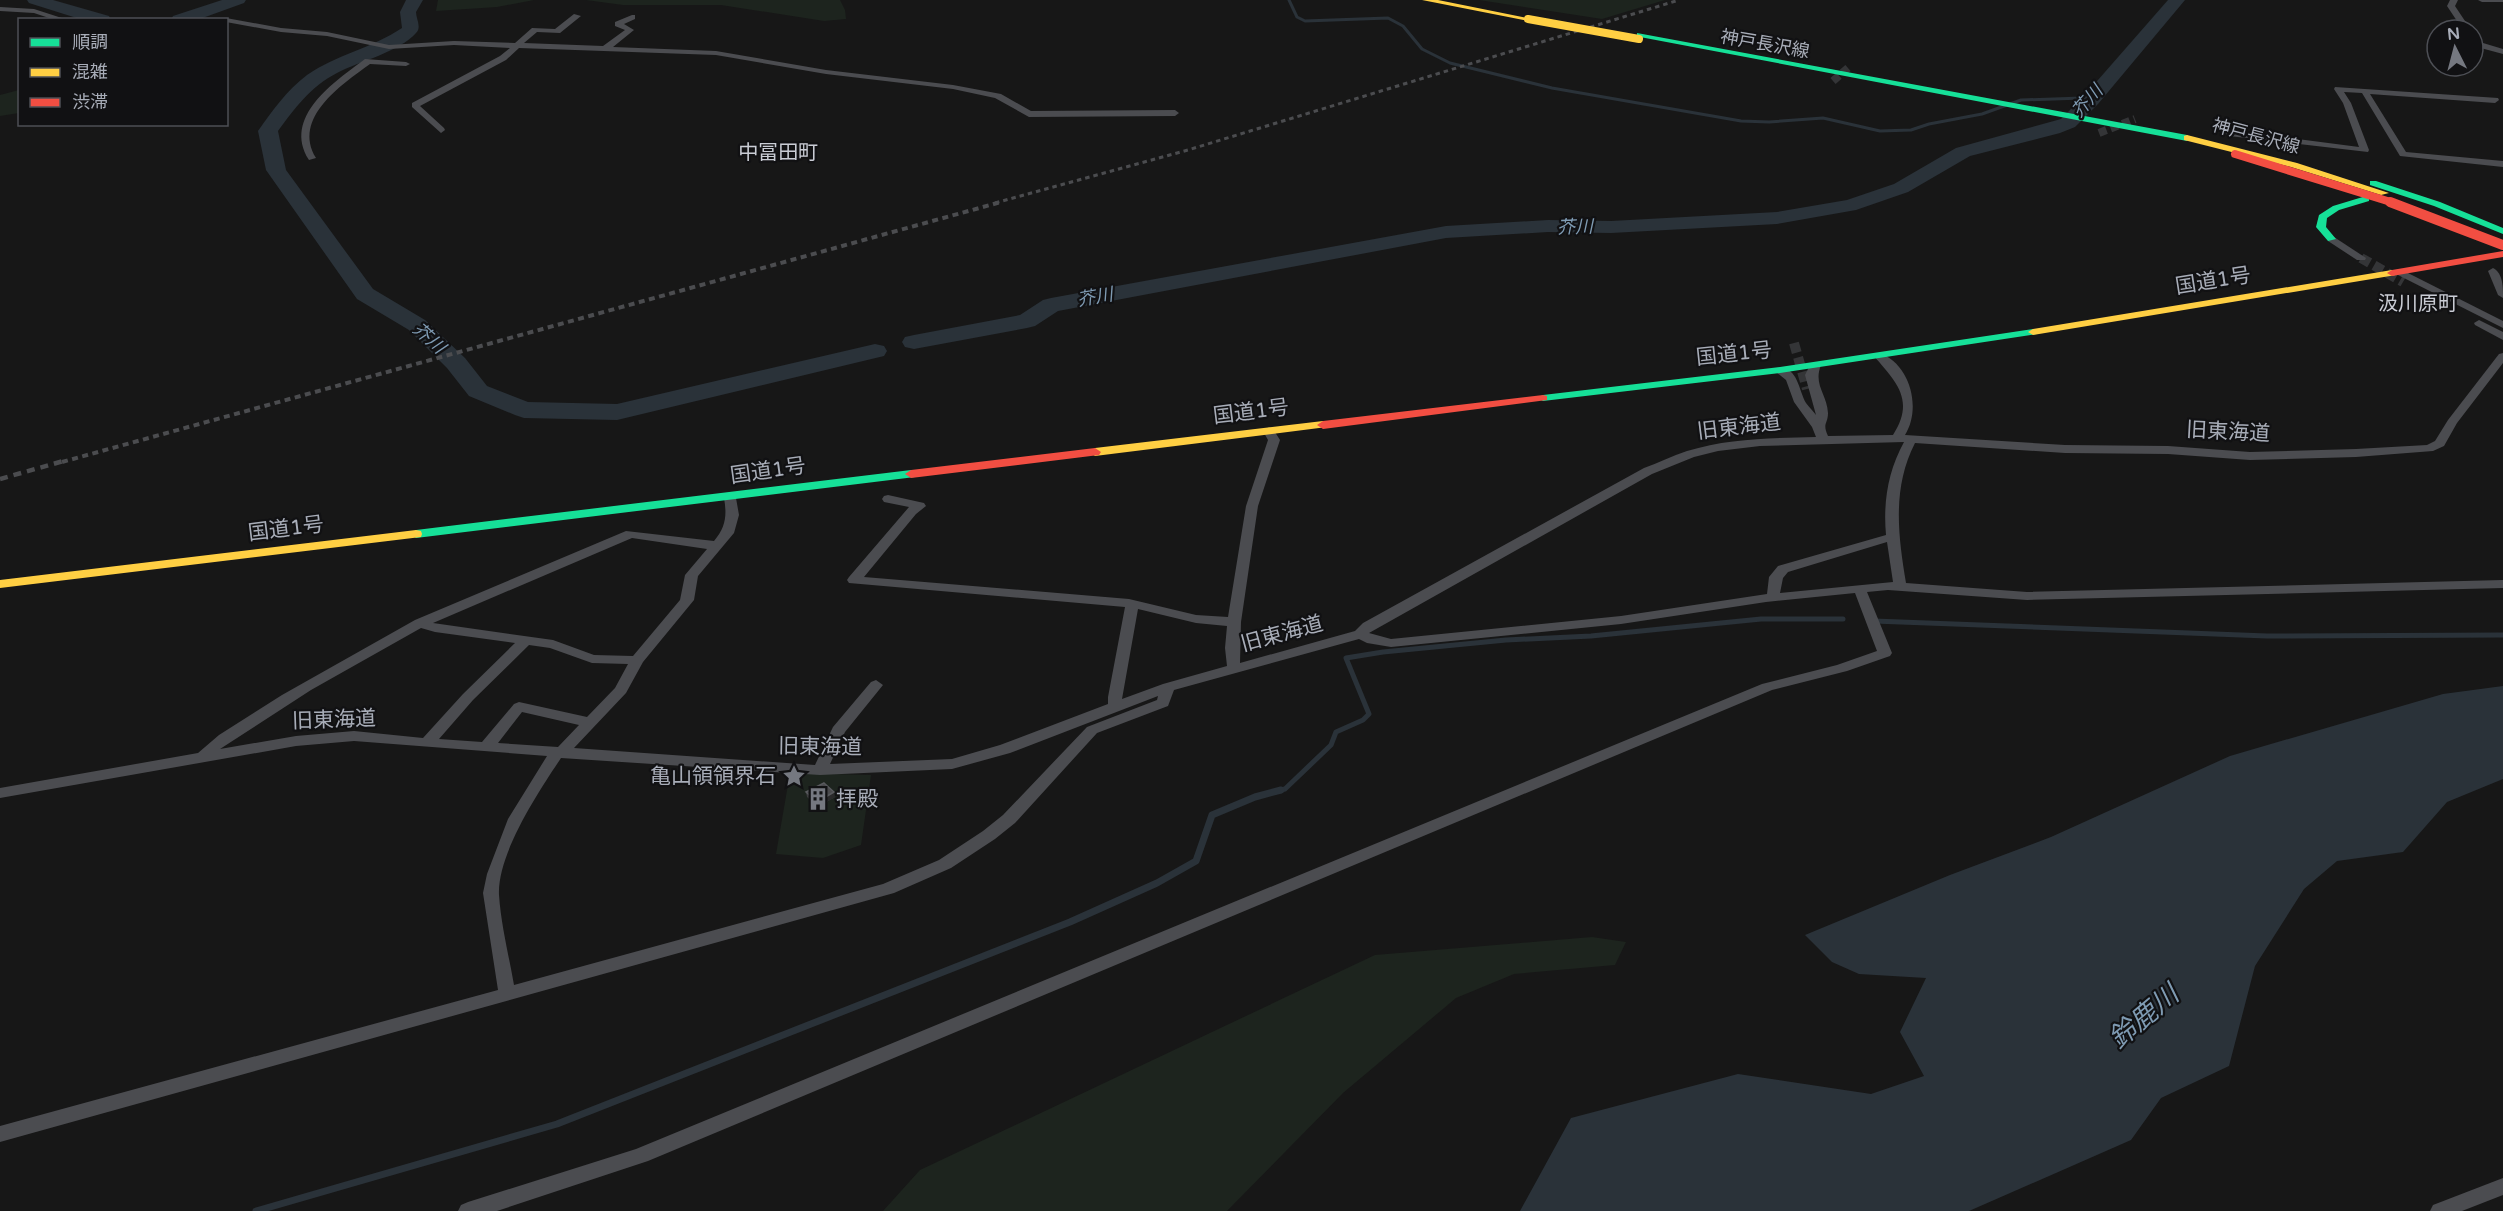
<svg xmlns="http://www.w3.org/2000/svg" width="2503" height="1211" font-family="'Varela Round','Noto Sans JP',sans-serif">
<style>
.green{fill:#1d241e}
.water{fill:#2a3239}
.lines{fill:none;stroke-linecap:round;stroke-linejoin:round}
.stream-far2{stroke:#2a3239;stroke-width:3}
.stream-far1{stroke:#2a3239;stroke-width:5}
.stream{stroke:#2a3239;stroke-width:7}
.river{fill:#2a3239;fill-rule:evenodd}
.street-tunnel-far1{stroke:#343537;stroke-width:8;stroke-dasharray:8 4.5;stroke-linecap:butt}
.street-tunnel{stroke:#343537;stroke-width:10;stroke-dasharray:10 5;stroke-linecap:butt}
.street{fill:#4b4c50;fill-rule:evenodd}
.fast{fill:#16e098;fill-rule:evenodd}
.slow{fill:#ffcf43;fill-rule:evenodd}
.jam{fill:#f24e42;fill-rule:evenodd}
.rail-far2{stroke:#4b4c4f;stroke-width:3;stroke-dasharray:4.5 4;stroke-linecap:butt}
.rail-far1{stroke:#4b4c4f;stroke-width:4;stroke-dasharray:6 4.5;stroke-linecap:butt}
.rail{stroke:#4b4c4f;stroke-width:4.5;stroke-dasharray:8 6;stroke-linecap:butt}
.slow-bridge{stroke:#ffcf43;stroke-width:8}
.jam-bridge-far1{stroke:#f24e42;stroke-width:8}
.jam-bridge{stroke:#f24e42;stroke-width:10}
.wall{fill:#3d3d3f}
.shaded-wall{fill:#29292a}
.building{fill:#49494c;stroke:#58595d;stroke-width:1.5}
.labels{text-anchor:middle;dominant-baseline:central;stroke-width:4.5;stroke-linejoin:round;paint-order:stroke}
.far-street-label{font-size:18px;fill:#a8adb8;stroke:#111113}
.far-water-label{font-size:18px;font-style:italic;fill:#7f9bb3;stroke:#111113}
.far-quarter-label{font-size:20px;fill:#c9ccd4;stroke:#111113}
.street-label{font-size:21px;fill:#a8adb8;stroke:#111113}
.poi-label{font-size:21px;fill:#a8adb8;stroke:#111113;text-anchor:end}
.near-water-label{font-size:27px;font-style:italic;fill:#7f9bb3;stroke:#111113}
</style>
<rect width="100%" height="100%" fill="#171717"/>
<g class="green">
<path d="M438,0H534L497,7L436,11Z"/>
<path d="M586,0H840L845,10L846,19L824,21L721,5H623Z"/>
<path d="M1479,0H1665L1602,19Z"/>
<path d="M19,90V113L0,116V95Z"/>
<path d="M790,773L871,775L861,845L823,858L776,854Z"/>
<path d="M1592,937L1626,942L1615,965L1514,974L1456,998L1343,1093L1227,1211H883L920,1170L1375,955Z"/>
</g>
<path class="water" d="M2503,686V779L2447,802L2403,852L2337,861L2304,889L2255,966L2229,1066L2161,1098L2131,1140L1969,1211H1520L1571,1118L1738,1074L1871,1094L1924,1076L1900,1032L1926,978L1859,974L1832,962L1805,935L1950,875L2051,837L2230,756L2443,694Z"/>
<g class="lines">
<path class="stream-far2" d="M1289,0L1297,17L1305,21L1388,18L1403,26L1422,49L1450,63L1552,88L1741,121L1769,122L1823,118L1880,131L1911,130L1929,124L1982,114L2021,100L2082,98L2091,100"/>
<g class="stream-far1">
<path d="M1874,621L2267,636L2503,635"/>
<path d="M1276,791L1285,789L1331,745L1336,732L1363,720L1369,714L1346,658L1383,652L1506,640L1591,636L1761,619H1843"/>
</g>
<path class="stream" d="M256,1211L557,1124L1070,922L1157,883L1196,861L1212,815L1255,797L1281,790"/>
<g class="river">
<path d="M27,0H53L109,16L111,20H83L29,3Z"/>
<path d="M222,0H246L244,3L197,20H171L173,16Z"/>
<path d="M406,0H423L416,12C416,19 422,27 416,33C399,52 360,61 337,73C310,87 295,108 278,131L286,170L373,289L425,320L465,358L487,386L528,402L617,404L875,344L884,346L887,351L884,356L617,420L524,418L515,415L469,396L447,368L409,330L357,299L266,170L258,131C272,111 287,90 307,75C336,55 372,48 402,28L400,12Z"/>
<path d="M2168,0H2185L2098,104L2075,127L2060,133L1970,156L1908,192L1856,210L1777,224L1611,233L1548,232L1446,238L1058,311L1035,326L1027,328L914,349L905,347L902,342L905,337L914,335L1020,315L1043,300L1051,298L1446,226L1548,220L1611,221L1777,212L1847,200L1894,184L1956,148L2061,119L2084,96Z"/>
</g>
<g class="street-tunnel-far1">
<path d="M1833,81L1848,68"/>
<path d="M2099,133L2135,119"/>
</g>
<g class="street-tunnel">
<path d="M2361,258L2403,282"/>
<path d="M1794,343L1807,389"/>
</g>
<g class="street">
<path d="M2450,0H2458L2455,6L2471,30H2463L2447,6Z"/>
<path d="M2478,0H2503V2H2482Z"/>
<path d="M0,7L34,9L68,20H55L34,13L0,11Z"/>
<path d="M574,14L581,16L560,33L537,32L524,43L603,46L625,30L615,26V22L632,15H635V19L624,24L634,30L613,47L716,51L826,70L953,85L1001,94L1031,111L1175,110L1179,113L1175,116L1029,117L995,98L953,89L826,74L716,55L519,48L506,60L420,106L444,128L445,130L441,133L412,107V103L500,56L510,48L454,45L389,49L327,36L281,32L226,22V20H223L226,18L281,28L327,32L389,45L454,41L515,43L532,28L555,29Z"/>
<path d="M2473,36L2483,43L2503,49V54L2477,47L2473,42Z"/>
<path d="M365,59L406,62L410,64L406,66L370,64C341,85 292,118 316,158L309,160C282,117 334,82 365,59Z"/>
<path d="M2335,87L2498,98L2499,100L2495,103L2370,94L2406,152L2503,161V167L2400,156L2362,93L2344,92L2351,103L2369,150L2368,152L2229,136L2225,133L2229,130L2359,147L2343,103L2334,89Z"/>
<path d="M2331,236L2334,237L2366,258L2365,260H2357L2328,241V237Z"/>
<path d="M2493,268C2503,273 2503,287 2503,298L2498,295L2488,271Z"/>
<path d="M2400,269L2503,321V328L2396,274V270Z"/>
<path d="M2479,320L2503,332V340L2475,325L2474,323Z"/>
<path d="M1879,353C1910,363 1922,408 1905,435L2065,445L2168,446L2250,452L2356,449L2427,445L2435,441L2448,420L2499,354L2503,353V363L2457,423L2444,446L2433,451L2356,457L2250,460L2168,454L2065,453L1915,443C1892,488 1898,535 1906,583L2027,592L2503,580V588L2027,600L1888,590L1867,592L1892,653L1890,656L1847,671L1772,690L648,1161L497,1211H458L461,1205L468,1202L636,1149L1762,684L1837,665L1877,651L1855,593L1766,602L1621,624L1391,647L1367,643L1359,639L1174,690L1168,706L1097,733L1015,823L995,839L951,868L894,893L0,1142V1126L498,990L483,893L487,874L508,819L547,756L354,741L296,746L0,798V788L198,753L219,735L282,695L415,620L626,531L714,541C726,527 727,515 724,498L730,494L736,498L739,515L734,533L698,576L694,600L643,662L626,693L574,748L815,765L833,727L871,682L876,680L883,685L845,732L830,764L952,759L1000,745L1108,704V697L1125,607L849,583L847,580L849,577L909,507L884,502L882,499L884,496L888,495L924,503L926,506L916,514L864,577L1129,599L1196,615L1228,617L1246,506L1268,440L1263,431L1269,427L1273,429L1280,440L1258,506L1241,622L1240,663L1355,631L1363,623L1644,468C1658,463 1672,456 1687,451C1729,438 1773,438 1816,437L1812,427L1794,402L1786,380L1776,372V368C1798,365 1798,389 1806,403C1809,407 1813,411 1816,415L1805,375L1811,363H1819L1821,365C1813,385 1827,394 1828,413C1828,424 1822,423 1828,436L1893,435C1916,399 1895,381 1874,356ZM1904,442C1888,471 1883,502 1886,535L1778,566L1769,577L1767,594L1621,616L1391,639L1369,633L1652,474L1694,457L1718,451L1760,446ZM632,538L707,549L685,575L680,600L633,656L594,655L553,640L433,623ZM1887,542L1893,582L1780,593L1783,578L1788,572ZM1138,609L1196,623L1227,626L1225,648L1227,666L1163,684L1122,699ZM421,628L435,632L515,643L463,694L423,738L354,731L296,736L220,749L311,690ZM529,645L550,648L592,663L628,664L615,688L587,717L519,702L514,704L482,742L439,739L473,700ZM1158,696L1157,700L1087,727L1003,815L983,831L939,860L883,884L514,985C509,956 501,925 499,895C497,854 539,791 561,758L820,775L952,769L1010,753ZM522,712L579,725L558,747L498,743Z"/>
<path d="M2503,1178V1195L2462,1211H2430L2433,1205Z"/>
</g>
<g class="fast">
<path d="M1637,33L2187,135L2191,138L2187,141L1640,37H1637Z"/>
<path d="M2370,181H2376L2440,202L2503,228V234L2434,206L2370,185Z"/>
<path d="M2366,196L2369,197V201L2339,210L2327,218L2326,227L2336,239L2328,241L2316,227L2319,215L2333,206Z"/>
<path d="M2033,329L2037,330V334L1780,373L1543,401L1537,398L1543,395L1780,367Z"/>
<path d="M911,470L917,474L915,477L416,538L410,534L416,530Z"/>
</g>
<g class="slow">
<path d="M1422,0H1438L1532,19L1528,21Z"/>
<path d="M2187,135L2297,163L2389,193L2381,195L2291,167L2184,140V136Z"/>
<path d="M2392,270L2396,271V275L2033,335L2028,332L2033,329Z"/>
<path d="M1323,421L1327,423L1329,425L1327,427L1095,456L1089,452L1095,448Z"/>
<path d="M416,530L421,531L422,534L421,537L0,588V580Z"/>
</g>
<g class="jam">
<path d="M2503,251V257L2392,276L2387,273L2392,270Z"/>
<path d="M1543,395L1547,396V400L1323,429L1317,425L1323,421Z"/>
<path d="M1095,448L1101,452L1099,455L911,478L905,474L911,470Z"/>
</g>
<path class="rail-far2" d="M995,203L1188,150L1679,0"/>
<path class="rail-far1" d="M62,462L1001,202"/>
<path class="rail" d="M0,479L67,460"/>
<path class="slow-bridge" d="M1528,19L1639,39"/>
<path class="jam-bridge-far1" d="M2235,154L2394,203"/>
<path class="jam-bridge" d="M2390,202L2503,245"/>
</g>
<path class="wall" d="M806,792L835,797L818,807L807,797Z"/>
<path class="shaded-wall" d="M834,792L835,797L818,807L817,802Z"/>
<path class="building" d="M824,783L834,792L817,802L806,792Z"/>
<defs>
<g id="sight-bare" transform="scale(1.8)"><path d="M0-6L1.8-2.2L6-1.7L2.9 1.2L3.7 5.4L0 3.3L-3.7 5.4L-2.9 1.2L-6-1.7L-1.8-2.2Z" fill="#757880" stroke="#111113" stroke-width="2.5" paint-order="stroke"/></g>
<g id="building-bare" transform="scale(1.8)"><path d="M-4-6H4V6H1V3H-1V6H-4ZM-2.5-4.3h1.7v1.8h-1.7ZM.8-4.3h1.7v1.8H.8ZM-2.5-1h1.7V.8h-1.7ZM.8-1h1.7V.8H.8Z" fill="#757880" stroke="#111113" stroke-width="2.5" paint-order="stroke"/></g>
</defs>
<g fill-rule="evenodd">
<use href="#sight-bare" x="794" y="776"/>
<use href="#building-bare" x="818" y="799"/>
</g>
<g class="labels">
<g class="far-street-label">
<text transform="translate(1765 44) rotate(10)">神戸長沢線</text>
<text transform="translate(2256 136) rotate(15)">神戸長沢線</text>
</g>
<g class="far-water-label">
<text transform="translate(2087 101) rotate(-48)">芥川</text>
<text transform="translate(1575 227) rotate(-2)">芥川</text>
<text transform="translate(1095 297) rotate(-10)">芥川</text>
<text transform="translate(429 338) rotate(42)">芥川</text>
</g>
<g class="far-quarter-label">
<text x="778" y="153">中冨田町</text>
<text x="2418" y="304">汲川原町</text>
</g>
<g class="street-label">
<text transform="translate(2213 281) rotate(-9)">国道1号</text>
<text transform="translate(1734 354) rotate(-6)">国道1号</text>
<text transform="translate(1251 412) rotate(-7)">国道1号</text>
<text transform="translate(1739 427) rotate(-7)">旧東海道</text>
<text transform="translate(2228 432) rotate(3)">旧東海道</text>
<text transform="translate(768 471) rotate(-8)">国道1号</text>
<text transform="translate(286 529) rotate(-7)">国道1号</text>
<text transform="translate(1282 634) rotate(-15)">旧東海道</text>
<text transform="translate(334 720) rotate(-2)">旧東海道</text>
<text transform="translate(820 747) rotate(1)">旧東海道</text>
</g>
<g class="poi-label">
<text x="776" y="776">亀山領領界石</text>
<text x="836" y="799" text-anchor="start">拝殿</text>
</g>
<g class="near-water-label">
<text transform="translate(2144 1017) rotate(-40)">鈴鹿川</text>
</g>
</g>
<rect x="18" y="18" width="210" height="108" fill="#111113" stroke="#4d4f55" stroke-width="1.5"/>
<rect x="30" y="38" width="30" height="9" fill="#16e098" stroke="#4d4f55" stroke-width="1.5"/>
<text x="72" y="48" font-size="18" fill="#a8adb8">順調</text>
<rect x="30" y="68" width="30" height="9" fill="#ffcf43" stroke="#4d4f55" stroke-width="1.5"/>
<text x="72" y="78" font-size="18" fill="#a8adb8">混雑</text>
<rect x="30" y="98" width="30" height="9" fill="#f24e42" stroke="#4d4f55" stroke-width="1.5"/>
<text x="72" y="108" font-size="18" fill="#a8adb8">渋滞</text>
<g transform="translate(2455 48) rotate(354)"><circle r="28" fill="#111113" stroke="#4d4f55" stroke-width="1.5"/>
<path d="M0-4.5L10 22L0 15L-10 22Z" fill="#757880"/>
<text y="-9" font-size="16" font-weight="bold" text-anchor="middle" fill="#a8adb8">N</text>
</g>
</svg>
